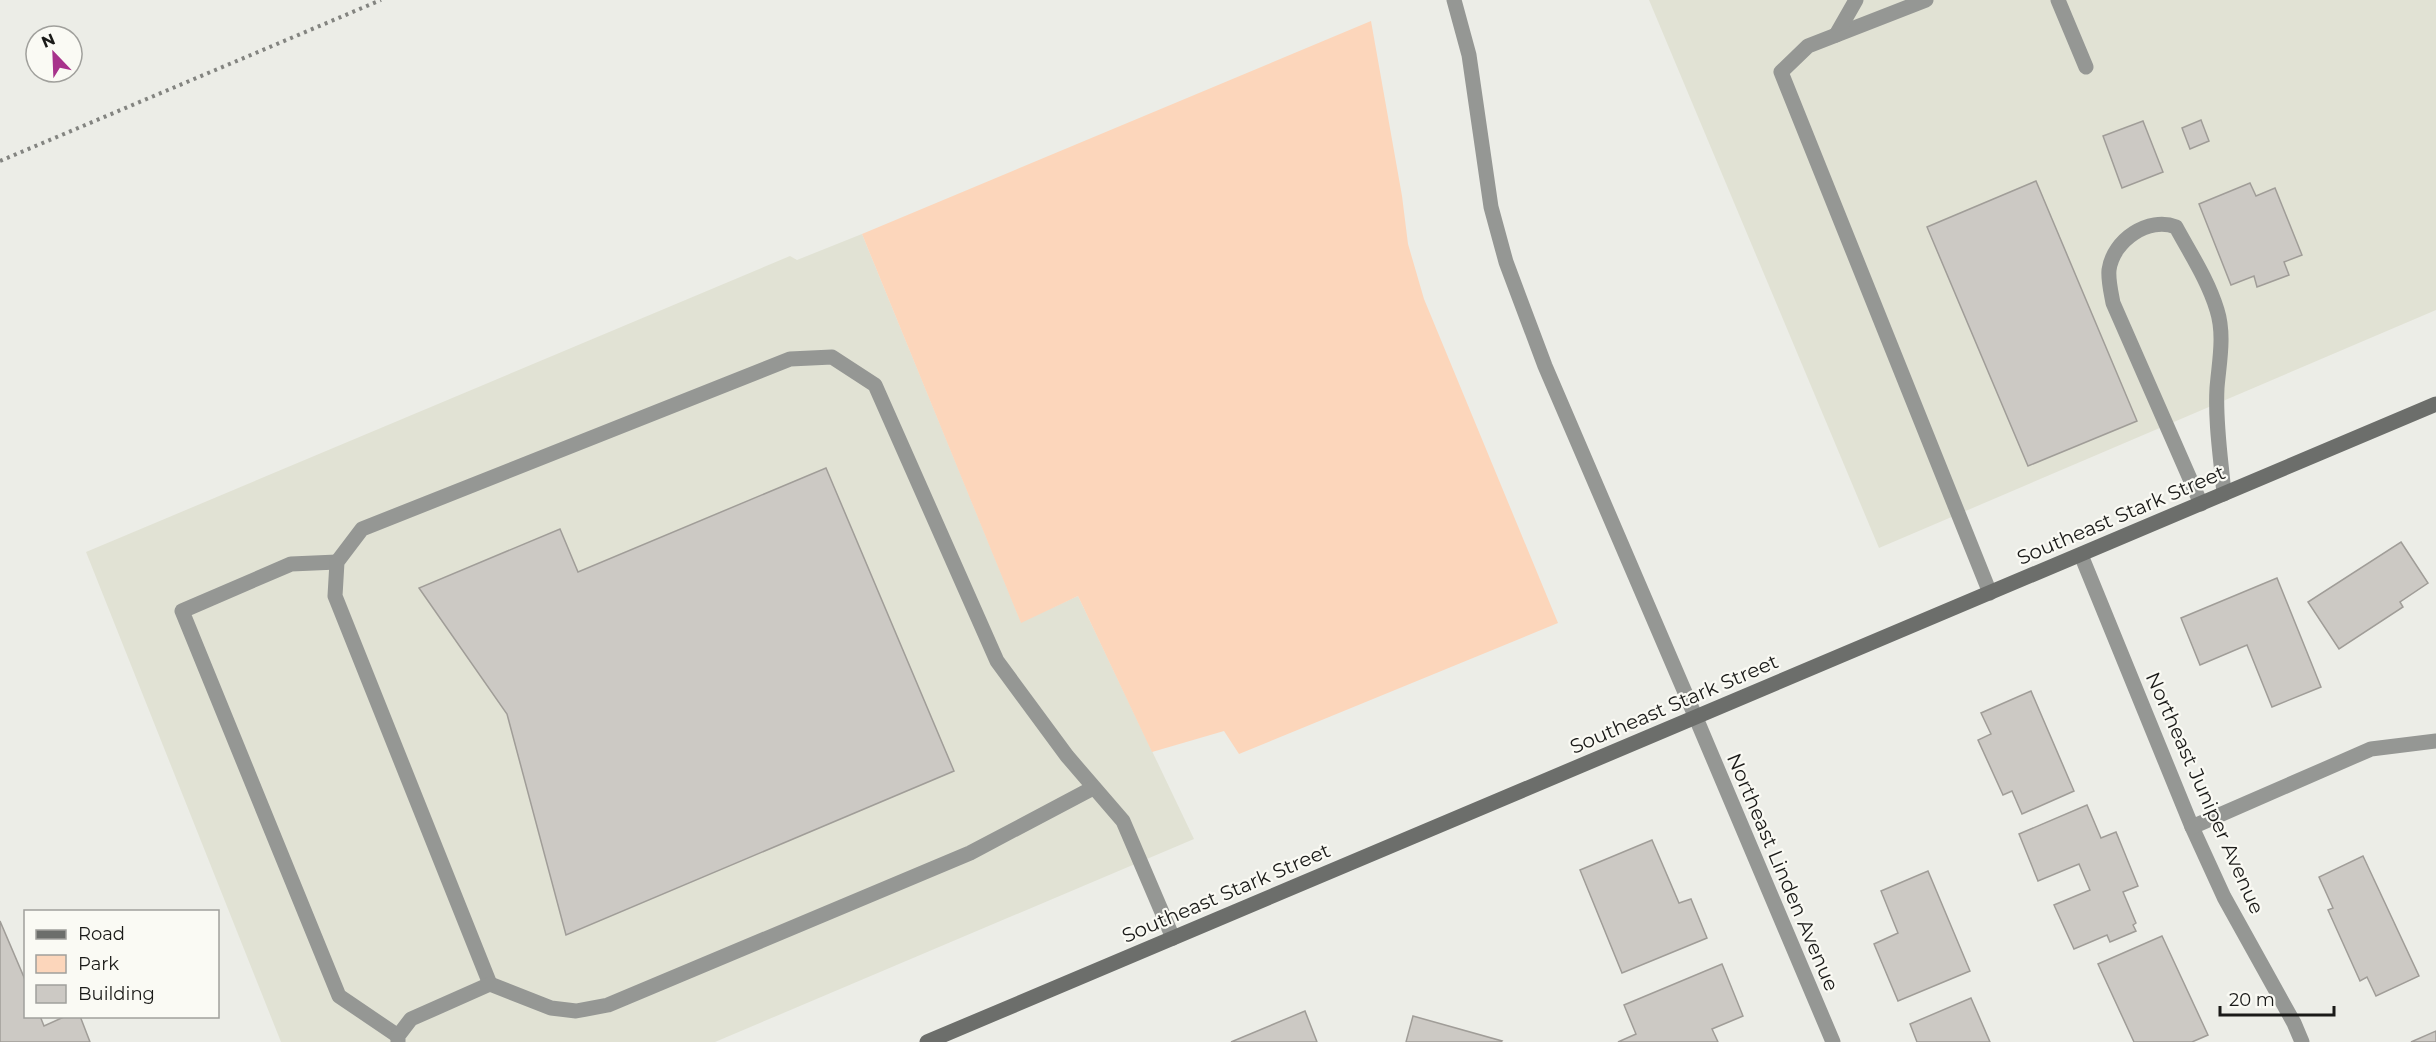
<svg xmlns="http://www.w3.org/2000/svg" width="2436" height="1042" font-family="Montserrat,sans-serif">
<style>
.built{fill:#e1e2d4}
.green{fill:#fcd6bb}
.building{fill:#ccc9c4;stroke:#a09d98;stroke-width:1.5}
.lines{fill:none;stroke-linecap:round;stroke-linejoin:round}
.path{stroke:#838480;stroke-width:4;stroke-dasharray:3 4.5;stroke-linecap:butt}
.service{stroke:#959794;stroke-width:15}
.minor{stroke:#959794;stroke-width:15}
.secondary{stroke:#6c6e6b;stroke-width:15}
.labels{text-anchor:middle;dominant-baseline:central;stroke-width:4.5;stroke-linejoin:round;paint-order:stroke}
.street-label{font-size:20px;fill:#1a1a18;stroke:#fafaf4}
</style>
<rect width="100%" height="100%" fill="#ecede7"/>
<g class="built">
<path d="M1649,0H2436V310L1879,548Z"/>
<path d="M862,234L1021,622L1078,596L1194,839L715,1042H281L86,552L790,256L797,260Z"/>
</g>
<path class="green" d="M1371,21L1402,196L1408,244L1424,299L1558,623L1239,754L1224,731L1152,752L1078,596L1021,623L862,234Z"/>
<g class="building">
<path d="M2201,120L2209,141L2190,149L2182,128Z"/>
<path d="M2143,121L2163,172L2122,188L2103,136Z"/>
<path d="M2036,181L2137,421L2028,466L1927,227Z"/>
<path d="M2250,183L2256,196L2275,188L2302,255L2284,262L2289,275L2257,287L2254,276L2231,285L2199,204Z"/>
<path d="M826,468L954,771L566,935L507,714L419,588L560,529L578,572Z"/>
<path d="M2401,542L2428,583L2400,602L2403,607L2339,649L2308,602Z"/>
<path d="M2277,578L2321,687L2272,707L2247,645L2200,665L2181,618Z"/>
<path d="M2031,691L2074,791L2022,814L2012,791L2003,795L1978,740L1991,734L1981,713Z"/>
<path d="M2087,805L2101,838L2116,832L2138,886L2123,892L2136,923L2133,925L2136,931L2110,942L2107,935L2074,949L2054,905L2090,890L2079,864L2038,881L2019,834Z"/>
<path d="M1652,840L1679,903L1691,899L1707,938L1622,973L1580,870Z"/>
<path d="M2363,856L2419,976L2376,996L2367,977L2360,981L2328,910L2333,908L2319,877Z"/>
<path d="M1928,871L1970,971L1898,1001L1874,944L1898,933L1881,891Z"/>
<path d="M0,921L26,982V1016H40L44,1026L66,1016H80L90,1042H0Z"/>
<path d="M2162,936L2208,1035L2192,1042H2134L2098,964Z"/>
<path d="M1722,964L1743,1016L1712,1029L1718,1042H1618L1636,1034L1624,1005Z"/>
<path d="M1971,998L1990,1042H1917L1910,1024Z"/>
<path d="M1305,1011L1317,1042H1231Z"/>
<path d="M1413,1016L1502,1041L1501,1042H1406Z"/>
<path d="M2436,1031V1042H2411Z"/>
</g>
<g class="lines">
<path class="path" d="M0,161L381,0"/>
<g class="service">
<path d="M1454,0L1469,55L1491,207L1506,262L1545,366L1696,718"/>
<path d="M1926,0L1808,46L1781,72L1990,593"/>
<path d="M2058,0L2086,67"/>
<path d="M1836,35L1856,0"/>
<path d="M2201,504L2113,303C2111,292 2108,280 2109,270C2113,240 2149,216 2176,227C2190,253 2208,280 2217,310C2225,335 2219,363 2217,388C2215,423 2221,459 2224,494"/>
<path d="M337,562L291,564L182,611L339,996L398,1036"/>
<path d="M490,984L335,596L337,562L362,529L790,359L832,357L875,385L997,661L1067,756L1123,821L1173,938"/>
<path d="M398,1042V1036L411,1019L490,984L551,1008L576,1011L608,1005L970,853L1093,788"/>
</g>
<g class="minor">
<path d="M2081,555L2192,827L2224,897L2294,1023L2302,1042"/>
<path d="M1696,718L1833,1042"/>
<path d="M2192,827L2371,749L2436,741"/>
</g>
<path class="secondary" d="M927,1042L2436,404"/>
</g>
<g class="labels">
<g class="street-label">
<text transform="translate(2121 515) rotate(-23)">Southeast Stark Street</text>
<text transform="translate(1674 704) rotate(-23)">Southeast Stark Street</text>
<text transform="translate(2205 793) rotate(66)">Northeast Juniper Avenue</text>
<text transform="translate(1783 872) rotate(67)">Northeast Linden Avenue</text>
<text transform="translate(1226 893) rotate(-23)">Southeast Stark Street</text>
</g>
</g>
<rect x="24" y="910" width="195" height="108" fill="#fafaf4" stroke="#a0a09c" stroke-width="1.5"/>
<rect x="36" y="930" width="30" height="9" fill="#6c6e6b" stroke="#a0a09c" stroke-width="1.5"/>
<text x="78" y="940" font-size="18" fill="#1a1a18">Road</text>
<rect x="36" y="955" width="30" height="18" fill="#fcd6bb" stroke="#a0a09c" stroke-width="1.5"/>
<text x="78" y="970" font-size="18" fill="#1a1a18">Park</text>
<rect x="36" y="985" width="30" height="18" fill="#ccc9c4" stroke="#a0a09c" stroke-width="1.5"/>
<text x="78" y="1000" font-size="18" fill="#1a1a18">Building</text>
<g transform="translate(54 54) rotate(337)"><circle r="28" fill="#fafaf4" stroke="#a0a09c" stroke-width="1.5"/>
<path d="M0-4.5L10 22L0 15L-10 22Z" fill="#a7328b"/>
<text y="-9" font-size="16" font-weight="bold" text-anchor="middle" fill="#1a1a18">N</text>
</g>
<path d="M2220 1006v9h114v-9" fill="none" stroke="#1a1a18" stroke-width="3"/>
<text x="2229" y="1006" font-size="18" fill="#1a1a18" stroke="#fafaf4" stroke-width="4.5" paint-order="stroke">20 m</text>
</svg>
